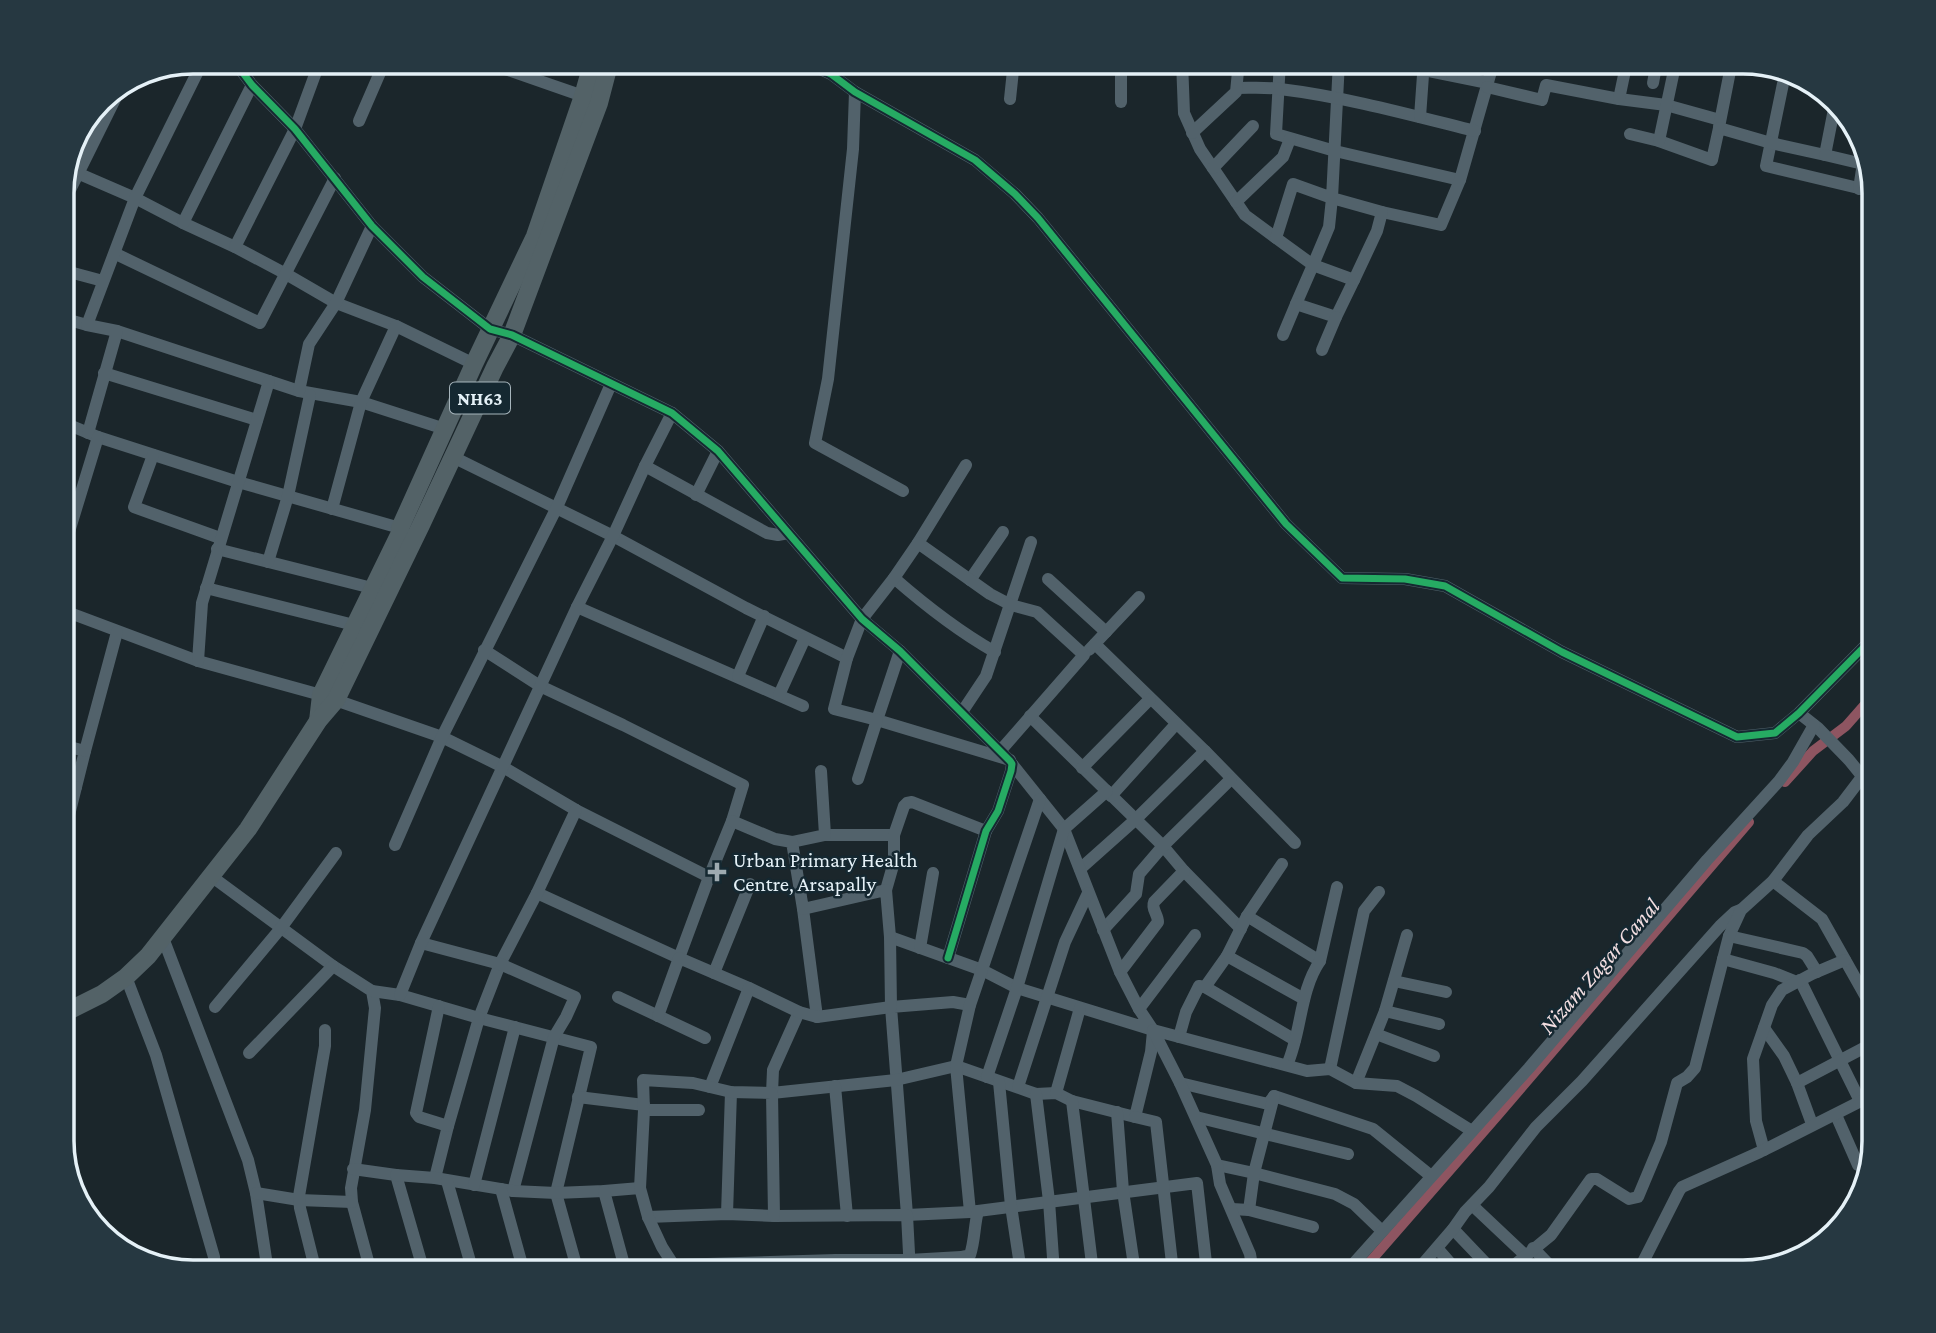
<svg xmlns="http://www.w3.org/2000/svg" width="1936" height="1333" font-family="'Crimson Pro',serif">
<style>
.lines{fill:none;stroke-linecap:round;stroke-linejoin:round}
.canal{stroke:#8e5561;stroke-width:10}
.minor{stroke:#52626b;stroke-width:12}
.highway{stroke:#536267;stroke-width:18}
.cycleway-casing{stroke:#152831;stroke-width:11}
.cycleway{stroke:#26ab63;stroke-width:7}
.poi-dot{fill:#9eaab0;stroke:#152831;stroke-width:2.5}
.labels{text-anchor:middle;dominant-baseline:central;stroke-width:5;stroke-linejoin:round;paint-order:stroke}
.shield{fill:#152831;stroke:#a7b5bc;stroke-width:2}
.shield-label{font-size:19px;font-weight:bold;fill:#e5f1f7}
.poi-label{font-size:21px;fill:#e5f1f7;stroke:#152831;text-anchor:start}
.water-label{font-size:23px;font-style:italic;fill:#f2dee1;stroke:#152831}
.rim{fill:none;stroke:#e5f1f7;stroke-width:3.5}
</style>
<rect width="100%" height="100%" fill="#1b262b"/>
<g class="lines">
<g class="canal">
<path d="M1785,782L1813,751L1846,726L1875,693"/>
<path d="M1361,1272L1498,1115L1749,822"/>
</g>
<g class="minor">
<path d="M234,61L252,85L295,129L372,226L423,277L490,329L512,335L672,413L718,451L862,619L900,651L1010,761L1012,764L1011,771L998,811L986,831L948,958"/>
<path d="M482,61L583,96"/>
<path d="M804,61L831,74L855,92L975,160L1015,194L1038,218L1286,524L1342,578L1405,579L1445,586L1562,652L1737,737L1775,733L1799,713L1875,636"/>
<path d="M1182,61L1184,113L1200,149L1245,215L1276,238"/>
<path d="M1280,61L1276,134L1335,151L1460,180"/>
<path d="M1339,61L1332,198L1293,184L1276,238L1313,265L1296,304L1336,317L1354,280L1313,265L1329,227L1332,198L1382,212L1441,225L1460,180L1494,61"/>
<path d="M1424,70L1488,83"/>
<path d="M1785,74L1766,166L1875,192"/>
<path d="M1452,75L1453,61"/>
<path d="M1653,83L1657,61"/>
<path d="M1487,87L1542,100L1546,85L1619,99L1666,105L1720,120"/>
<path d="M1237,88C1252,88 1266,87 1280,89C1346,97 1411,115 1475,131"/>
<path d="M855,92L853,149L828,379L815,443L903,491"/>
<path d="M1010,99L1014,61"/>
<path d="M1619,99L1627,61"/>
<path d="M1121,102V61"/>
<path d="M1420,117L1424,61"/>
<path d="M359,121L385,61"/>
<path d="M1719,127L1732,61"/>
<path d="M1192,133L1236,92L1239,61"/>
<path d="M1630,134L1659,141L1712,160L1719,128L1771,143L1825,155L1835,104"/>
<path d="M1659,141L1676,61"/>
<path d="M1825,155L1863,164"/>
<path d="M1213,168L1253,126"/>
<path d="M68,169L135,198L183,223L235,247L286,274L336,303L396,326L474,364"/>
<path d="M1859,189L1865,150"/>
<path d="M1236,202L1283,157L1290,139"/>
<path d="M62,206L122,85"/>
<path d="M183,223L252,85"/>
<path d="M235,247L295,129L320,61"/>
<path d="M116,254L260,323L335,178"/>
<path d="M62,270L103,281"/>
<path d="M1354,280L1377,231L1382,212"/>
<path d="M62,318L87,325"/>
<path d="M117,331L299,391L361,402L445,429"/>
<path d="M1283,335L1296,304"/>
<path d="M62,337L67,320"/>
<path d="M1322,350L1336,317"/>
<path d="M104,373L257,420"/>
<path d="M299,391L309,344L336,303L372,226"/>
<path d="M62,422L98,437L238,482L400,528"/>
<path d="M88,433L117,331L87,325L135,198L203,61"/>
<path d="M153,455L134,507L220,538"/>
<path d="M453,457L613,536L746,608L847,658"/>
<path d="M645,466L767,533L778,535L788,533"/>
<path d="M696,495L718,451"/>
<path d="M332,509L361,402L396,326"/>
<path d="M918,543L966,465"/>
<path d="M62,544L65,545L98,437"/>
<path d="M217,549L372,588"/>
<path d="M268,562L288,496L310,395"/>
<path d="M894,578C926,606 958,631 995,652"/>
<path d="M1048,579L1106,632"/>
<path d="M970,580L1003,532"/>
<path d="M206,588L354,625"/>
<path d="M577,607L803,706"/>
<path d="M62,610L198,661L321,695L442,737L503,767L576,810L709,877"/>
<path d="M1095,644L1205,751L1295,843"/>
<path d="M484,650L540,686L623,725L743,785L732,821L709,877L679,958L537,893"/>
<path d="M1089,650L1139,597"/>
<path d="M900,651L877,720L1010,760"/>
<path d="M198,661L202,603L269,381"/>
<path d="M738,676L764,616"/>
<path d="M779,695L805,638"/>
<path d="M962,712L986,676L1031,542"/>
<path d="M1799,713L1818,728L1849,760L1875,792"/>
<path d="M1030,716L1163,846L1184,871L1241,929"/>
<path d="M62,745L85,751L76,787L62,783"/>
<path d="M85,751L117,632"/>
<path d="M1082,768L1150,699"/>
<path d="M858,779L877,720L834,709L847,658L862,619L894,578L918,543L990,594L1011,605L1037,612L1084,655L1001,750"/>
<path d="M1111,796L1176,724"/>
<path d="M576,810L537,893L500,964L479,1018L591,1047L556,1193L578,1272"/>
<path d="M62,822L67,823L76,787"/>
<path d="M825,835H894"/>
<path d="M792,842L825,835L821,771"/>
<path d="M395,845L442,737L557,507L611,384"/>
<path d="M62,846L67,823"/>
<path d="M1080,869L1135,820L1205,751"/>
<path d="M211,876L333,966L372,991L375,1008L365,1110L351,1188L352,1202L371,1272"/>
<path d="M1773,881L1822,919L1875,1013"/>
<path d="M886,890L894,862V835L904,806L907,803L912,802L986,831"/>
<path d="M803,909L817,1017"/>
<path d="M1247,916L1320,961"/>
<path d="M1103,930L1136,894L1139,874L1163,846L1231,779"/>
<path d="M1729,936L1803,953L1807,956L1817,972"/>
<path d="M890,937L982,970L1017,988L1153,1030L1139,1009L1120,972L1064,829L1012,764"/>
<path d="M163,938L248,1160L256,1193L268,1272"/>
<path d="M421,943L500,964L575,997L566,1017L554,1037L513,1191"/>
<path d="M920,948L933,873"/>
<path d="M1227,956L1304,999"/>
<path d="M1723,959L1774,973L1797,982"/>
<path d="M1120,972L1158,922C1158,914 1151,909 1154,902L1184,871"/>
<path d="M714,973L750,884"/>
<path d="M126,977L156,1055L214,1257L215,1272"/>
<path d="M1800,980L1860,1101"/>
<path d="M1394,981L1446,992"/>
<path d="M1205,987L1295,1040"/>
<path d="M372,991L400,995L479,1018L448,1126L435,1178"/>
<path d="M400,995L421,943L577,607L613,536L645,466L672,413"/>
<path d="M618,997L705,1038"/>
<path d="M970,1005L953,1002L891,1007L907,1215L970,1212L1197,1183L1207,1272"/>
<path d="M439,1006L416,1113L419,1117L448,1126"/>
<path d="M215,1007L281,928L336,853"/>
<path d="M1139,1009L1195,935"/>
<path d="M1385,1011L1439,1024"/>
<path d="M799,1012L773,1070L772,1093L896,1080L956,1066L1036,1094L1056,1093L1072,1101L1135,1117L1151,1052L1153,1031"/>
<path d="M658,1016L679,958L749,988L799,1012L817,1017L891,1007L890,937L886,890L803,909L792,842L775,839L732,821"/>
<path d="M1764,1028L1784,1056L1797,1083L1812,1124"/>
<path d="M1376,1034L1434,1056"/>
<path d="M1179,1037L1186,1012L1199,986L1205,987L1227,956L1247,916L1282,864"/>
<path d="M249,1053L333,966"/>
<path d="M1287,1065C1302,1032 1299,992 1320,961L1337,887"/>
<path d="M1330,1069L1364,911L1379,892"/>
<path d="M987,1077L1017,988L1064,829L1107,791"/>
<path d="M999,1082L1011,1206L1021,1272"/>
<path d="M1180,1083L1268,1104L1274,1096L1373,1129L1431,1176"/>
<path d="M1356,1083L1385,1011L1407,935"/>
<path d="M1797,1083L1875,1042"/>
<path d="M835,1086L847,1216"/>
<path d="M710,1087L749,988"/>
<path d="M1018,1087L1065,942L1088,893"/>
<path d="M1056,1093L1080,1008"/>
<path d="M1036,1094L1049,1201L1054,1272"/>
<path d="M578,1097L644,1105"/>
<path d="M1072,1101L1093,1272"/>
<path d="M644,1110H699"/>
<path d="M1117,1112L1123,1191L1135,1272"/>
<path d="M1836,1115L1858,1165"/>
<path d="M1135,1117L1156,1122L1173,1272"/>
<path d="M1196,1117L1348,1154"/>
<path d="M1764,1150L1756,1121L1753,1059L1772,1005L1782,990L1812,974L1845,960"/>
<path d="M1217,1165L1254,1173L1335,1194L1354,1204L1382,1231"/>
<path d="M353,1169L396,1175L424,1272"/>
<path d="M396,1175L435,1178L513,1191L556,1193L604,1191L640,1188"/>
<path d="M447,1181L473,1272"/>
<path d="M474,1185L515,1027"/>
<path d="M501,1189L524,1272"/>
<path d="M604,1191L626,1272"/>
<path d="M256,1193L299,1200L352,1202"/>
<path d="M1472,1205L1525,1255"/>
<path d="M1232,1209L1249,1210L1254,1173L1274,1096"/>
<path d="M1249,1210L1313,1227"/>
<path d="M970,1212L956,1066L970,1005L1040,799"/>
<path d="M727,1214L731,1092"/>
<path d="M648,1217L727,1214L774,1216L907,1215L910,1272"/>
<path d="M1453,1229L1494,1272"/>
<path d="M1437,1248L1458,1272"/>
<path d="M1533,1248L1556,1272"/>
<path d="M836,1260H909L961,1257L970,1255C975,1240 974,1226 978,1211"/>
<path d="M674,1265L836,1260V1272"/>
<path d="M316,1272L300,1208L299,1196L325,1046V1030"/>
<path d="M678,1272L662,1247L648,1217L640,1188L644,1110L643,1080L693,1083L731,1092L772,1093L774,1216"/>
<path d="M1253,1272L1250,1254L1220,1184L1217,1165L1180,1083L1153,1030L1307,1071L1330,1069L1356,1083L1397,1086L1416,1096L1472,1131"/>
<path d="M1346,1272L1529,1068L1707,860L1779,781L1793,762L1814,725"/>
<path d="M1416,1272L1453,1229L1465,1212L1489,1187L1536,1127L1582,1081L1720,926L1735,912L1740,910"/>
<path d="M1506,1272L1551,1235L1591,1179H1597L1629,1199L1638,1197L1661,1142L1677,1083L1687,1077L1695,1068L1729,936L1741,910L1773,881L1808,835L1843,802L1862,777"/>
<path d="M1638,1272L1679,1191L1682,1187L1760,1152L1875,1094"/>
</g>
<g class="highway">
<path d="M318,721L321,695L401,531L400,528L474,364L535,236L583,96L593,61"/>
<path d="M62,1014L102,994L126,977L148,956L248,829L318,721L336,700L421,525L495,367L512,335L599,103L610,61"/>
</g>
<g class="cycleway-casing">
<g id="cycleway">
<path d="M234,61L252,85L295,129L372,226L423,277L490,329L512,335L672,413L718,451L862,619L900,651L1010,761L1012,764L1011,771L998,811L986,831L948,958"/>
<path d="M804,61L831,74L855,92L975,160L1015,194L1038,218L1286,524L1342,578L1405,579L1445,586L1562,652L1737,737L1775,733L1799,713L1875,636"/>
</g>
</g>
<use href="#cycleway" class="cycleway"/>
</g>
<path class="poi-dot" d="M713.5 861.5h7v7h7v7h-7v7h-7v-7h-7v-7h7z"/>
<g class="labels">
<rect class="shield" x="450" y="382.5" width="60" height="31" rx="5"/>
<g class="shield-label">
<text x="480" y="398">NH63</text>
</g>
<g class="poi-label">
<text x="733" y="860">Urban Primary Health<tspan x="733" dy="24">Centre, Arsapally</tspan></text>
</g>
<g class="water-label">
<text transform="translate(1599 966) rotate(-49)">Nizam Zagar Canal</text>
</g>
</g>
<path d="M0 0H1936V1333H0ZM193 74H1743A119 119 0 0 1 1862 193V1141A119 119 0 0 1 1743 1260H193A119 119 0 0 1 74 1141V193A119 119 0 0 1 193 74Z" fill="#263841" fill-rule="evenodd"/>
<path class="rim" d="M193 74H1743A119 119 0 0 1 1862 193V1141A119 119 0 0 1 1743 1260H193A119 119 0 0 1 74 1141V193A119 119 0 0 1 193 74Z"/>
</svg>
